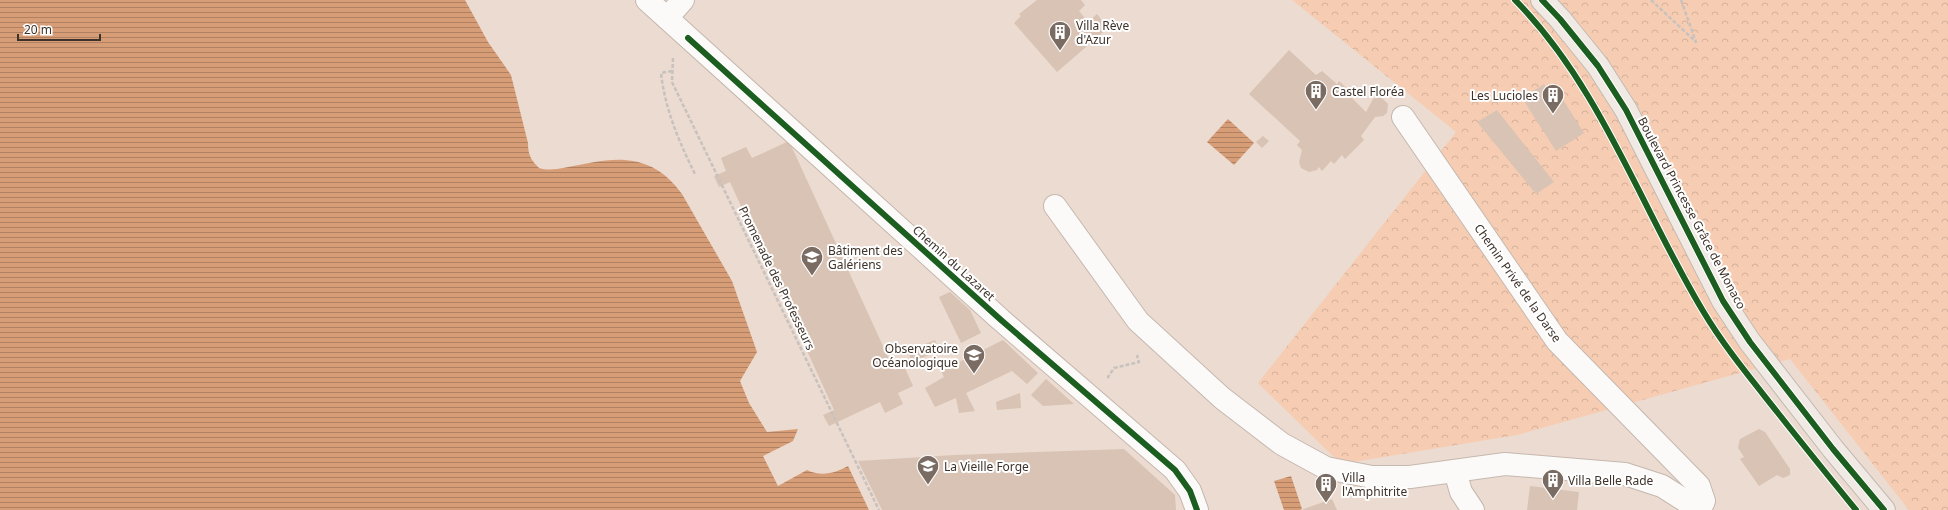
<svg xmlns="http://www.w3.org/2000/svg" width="1948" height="510" font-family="'Noto Sans',sans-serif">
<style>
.forest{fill:url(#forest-crowns)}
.water{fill:url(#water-rules)}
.building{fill:#d9c3b4}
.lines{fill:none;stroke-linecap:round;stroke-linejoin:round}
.minor-casing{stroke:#c5b8af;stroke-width:24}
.major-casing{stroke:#c2bab4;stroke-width:24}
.path{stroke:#c8c2be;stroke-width:2.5;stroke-dasharray:4 2;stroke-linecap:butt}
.minor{stroke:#fcfaf8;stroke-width:22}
.major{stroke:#f1e9e3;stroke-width:22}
.cycleway-casing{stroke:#fff;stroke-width:8}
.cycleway{stroke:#1b5e20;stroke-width:6}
.labels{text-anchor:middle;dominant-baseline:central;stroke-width:4;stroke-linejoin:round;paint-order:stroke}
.poi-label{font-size:12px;fill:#3d3129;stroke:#fff;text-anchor:start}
.street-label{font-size:12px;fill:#3d3129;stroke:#fff}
</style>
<defs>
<pattern id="forest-crowns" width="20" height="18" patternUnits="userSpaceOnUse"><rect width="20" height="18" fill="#f6cdb3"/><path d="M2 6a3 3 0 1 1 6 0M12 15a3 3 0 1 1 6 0" fill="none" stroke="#d4b09a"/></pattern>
<pattern id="water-rules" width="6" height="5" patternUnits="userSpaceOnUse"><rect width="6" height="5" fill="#d69d77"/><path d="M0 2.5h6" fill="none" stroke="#af8162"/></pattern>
</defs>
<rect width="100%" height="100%" fill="#ecdbd0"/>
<path class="forest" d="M1292,0H1948V510H1909L1790,359L1517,435L1341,464L1258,383L1456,132Z"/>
<g class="water">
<path d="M0,0H465L488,42L511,75L528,143C528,155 531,160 539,168C552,172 566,167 579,165C621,155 655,156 682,194L732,281L757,352L740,381L749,403L767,432L798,429L793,441L763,456L778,486L807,470C821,477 836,473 848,466L869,510H0Z"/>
<path d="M1228,119L1254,143L1234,165L1207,142Z"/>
<path d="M1291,476L1302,509L1300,510H1284L1274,481Z"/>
</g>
<g class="building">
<path d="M1037,0H1081L1085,5L1079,11L1088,22L1097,14L1108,28L1057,72L1014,23L1021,16L1019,14Z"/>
<path d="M1289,50L1316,75L1322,71L1337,84L1339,81L1353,94L1351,97L1366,112L1373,99L1378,97L1382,98L1388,104L1387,113L1383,116L1375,117L1361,136L1364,140L1345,159L1342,155L1334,164L1331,161L1322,171L1319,167L1317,170L1309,172L1301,168L1299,162L1302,150L1297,145L1300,141L1249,94Z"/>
<path d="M1544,84L1548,90L1555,87L1584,133L1556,151L1522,98Z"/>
<path d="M1497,110L1554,182L1536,194L1477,122Z"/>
<path d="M1263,136L1269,141L1262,148L1256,142Z"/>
<path d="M789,141L894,370L904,366L913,386L898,393L903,404L885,413L880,402L829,426L823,415L834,410L730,182L719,187L714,176L726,171L721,158L746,147L752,158Z"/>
<path d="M950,292L970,310L981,333L961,343L939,297Z"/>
<path d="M935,340L939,350L912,363L908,351Z"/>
<path d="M1003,340L1038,373L1027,384L1012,371L966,393L975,411L959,413L956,398L935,407L925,388L944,377L941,371Z"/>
<path d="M1046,379L1074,404L1043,406L1031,395Z"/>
<path d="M1020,393L1021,408L997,410L996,402Z"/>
<path d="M1759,429L1765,432L1790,469V475L1783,478L1777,475L1759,486L1740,459L1744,457L1738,448L1740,439Z"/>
<path d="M1124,449L1175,495L1176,510H882L858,461L955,455Z"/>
<path d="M1530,486L1579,492L1577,510H1527Z"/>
<path d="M1332,499L1337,510H1301Z"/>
</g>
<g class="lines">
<g class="minor-casing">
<g id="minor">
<path d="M647,0L1001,320L1175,470L1190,491L1197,510"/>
<path d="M667,18L683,0"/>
<path d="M1403,117L1557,341L1699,486L1704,501L1700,509"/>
<path d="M1055,206L1138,321L1222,398L1282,444L1326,468L1372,477H1410L1505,464L1625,474L1662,486L1700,510"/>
<path d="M1455,471L1461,492L1473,510"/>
</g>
</g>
<g class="major-casing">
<path id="major" d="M1542,0L1560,19L1598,66L1626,110L1723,301L1750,342L1833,449L1884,510"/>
</g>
<g class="path">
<path d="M1651,0L1696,42L1681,0"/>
<path d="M673,58L672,82L879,510"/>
<path d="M672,71L661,73C665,109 679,142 695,174"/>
<path d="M1109,378L1108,377L1114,368L1139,362L1137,355"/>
</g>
<use href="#minor" class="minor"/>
<use href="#major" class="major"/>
<g class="cycleway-casing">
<g id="cycleway">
<path d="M1515,0C1601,87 1641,208 1703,311C1725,348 1752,380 1778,413C1804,446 1830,478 1856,510"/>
<path d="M1542,0L1560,19L1598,66L1626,110L1723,301L1750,342L1833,449L1884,510"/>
<path d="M688,38L1001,320L1175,470L1190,491L1197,510"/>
</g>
</g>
<use href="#cycleway" class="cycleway"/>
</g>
<defs>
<g id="building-pin" transform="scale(1.15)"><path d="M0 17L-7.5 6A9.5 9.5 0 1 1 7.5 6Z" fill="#7a6c63" stroke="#fff"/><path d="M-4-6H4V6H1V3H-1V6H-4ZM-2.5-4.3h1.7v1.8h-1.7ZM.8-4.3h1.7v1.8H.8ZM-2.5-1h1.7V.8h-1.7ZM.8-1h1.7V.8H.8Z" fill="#fff"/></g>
<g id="university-pin" transform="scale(1.15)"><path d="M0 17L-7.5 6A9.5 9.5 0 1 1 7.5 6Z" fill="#7a6c63" stroke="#fff"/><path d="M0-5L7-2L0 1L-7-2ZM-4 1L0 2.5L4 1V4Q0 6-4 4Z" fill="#fff"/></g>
</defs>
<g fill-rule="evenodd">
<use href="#building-pin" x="1060" y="32"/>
<use href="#building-pin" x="1316" y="91"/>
<use href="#building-pin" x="1553" y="95"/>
<use href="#university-pin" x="812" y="257"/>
<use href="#university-pin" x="974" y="355"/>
<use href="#university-pin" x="928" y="466"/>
<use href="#building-pin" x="1553" y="480"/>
<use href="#building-pin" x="1326" y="484"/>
</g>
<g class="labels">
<g class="poi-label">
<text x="1076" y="25">Villa Rève<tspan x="1076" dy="14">d'Azur</tspan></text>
<text x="1332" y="91">Castel Floréa</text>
<text x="1538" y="95" text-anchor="end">Les Lucioles</text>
<text x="828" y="250">Bâtiment des<tspan x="828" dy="14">Galériens</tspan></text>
<text x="958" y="348" text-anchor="end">Observatoire<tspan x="958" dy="14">Océanologique</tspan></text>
<text x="944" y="466">La Vieille Forge</text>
<text x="1342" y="477">Villa<tspan x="1342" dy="14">l'Amphitrite</tspan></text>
<text x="1568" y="480">Villa Belle Rade</text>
</g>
<g class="street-label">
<text transform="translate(1692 213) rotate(62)">Boulevard Princesse Grâce de Monaco</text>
<text transform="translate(954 263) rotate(42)">Chemin du Lazaret</text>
<text transform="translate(777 278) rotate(64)">Promenade des Professeurs</text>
<text transform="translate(1518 283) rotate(55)">Chemin Privé de la Darse</text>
</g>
</g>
<path d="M18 34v6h82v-6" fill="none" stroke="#3d3129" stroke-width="2"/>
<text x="24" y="34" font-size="12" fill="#3d3129" stroke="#ffffff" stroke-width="3" paint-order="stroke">20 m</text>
</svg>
